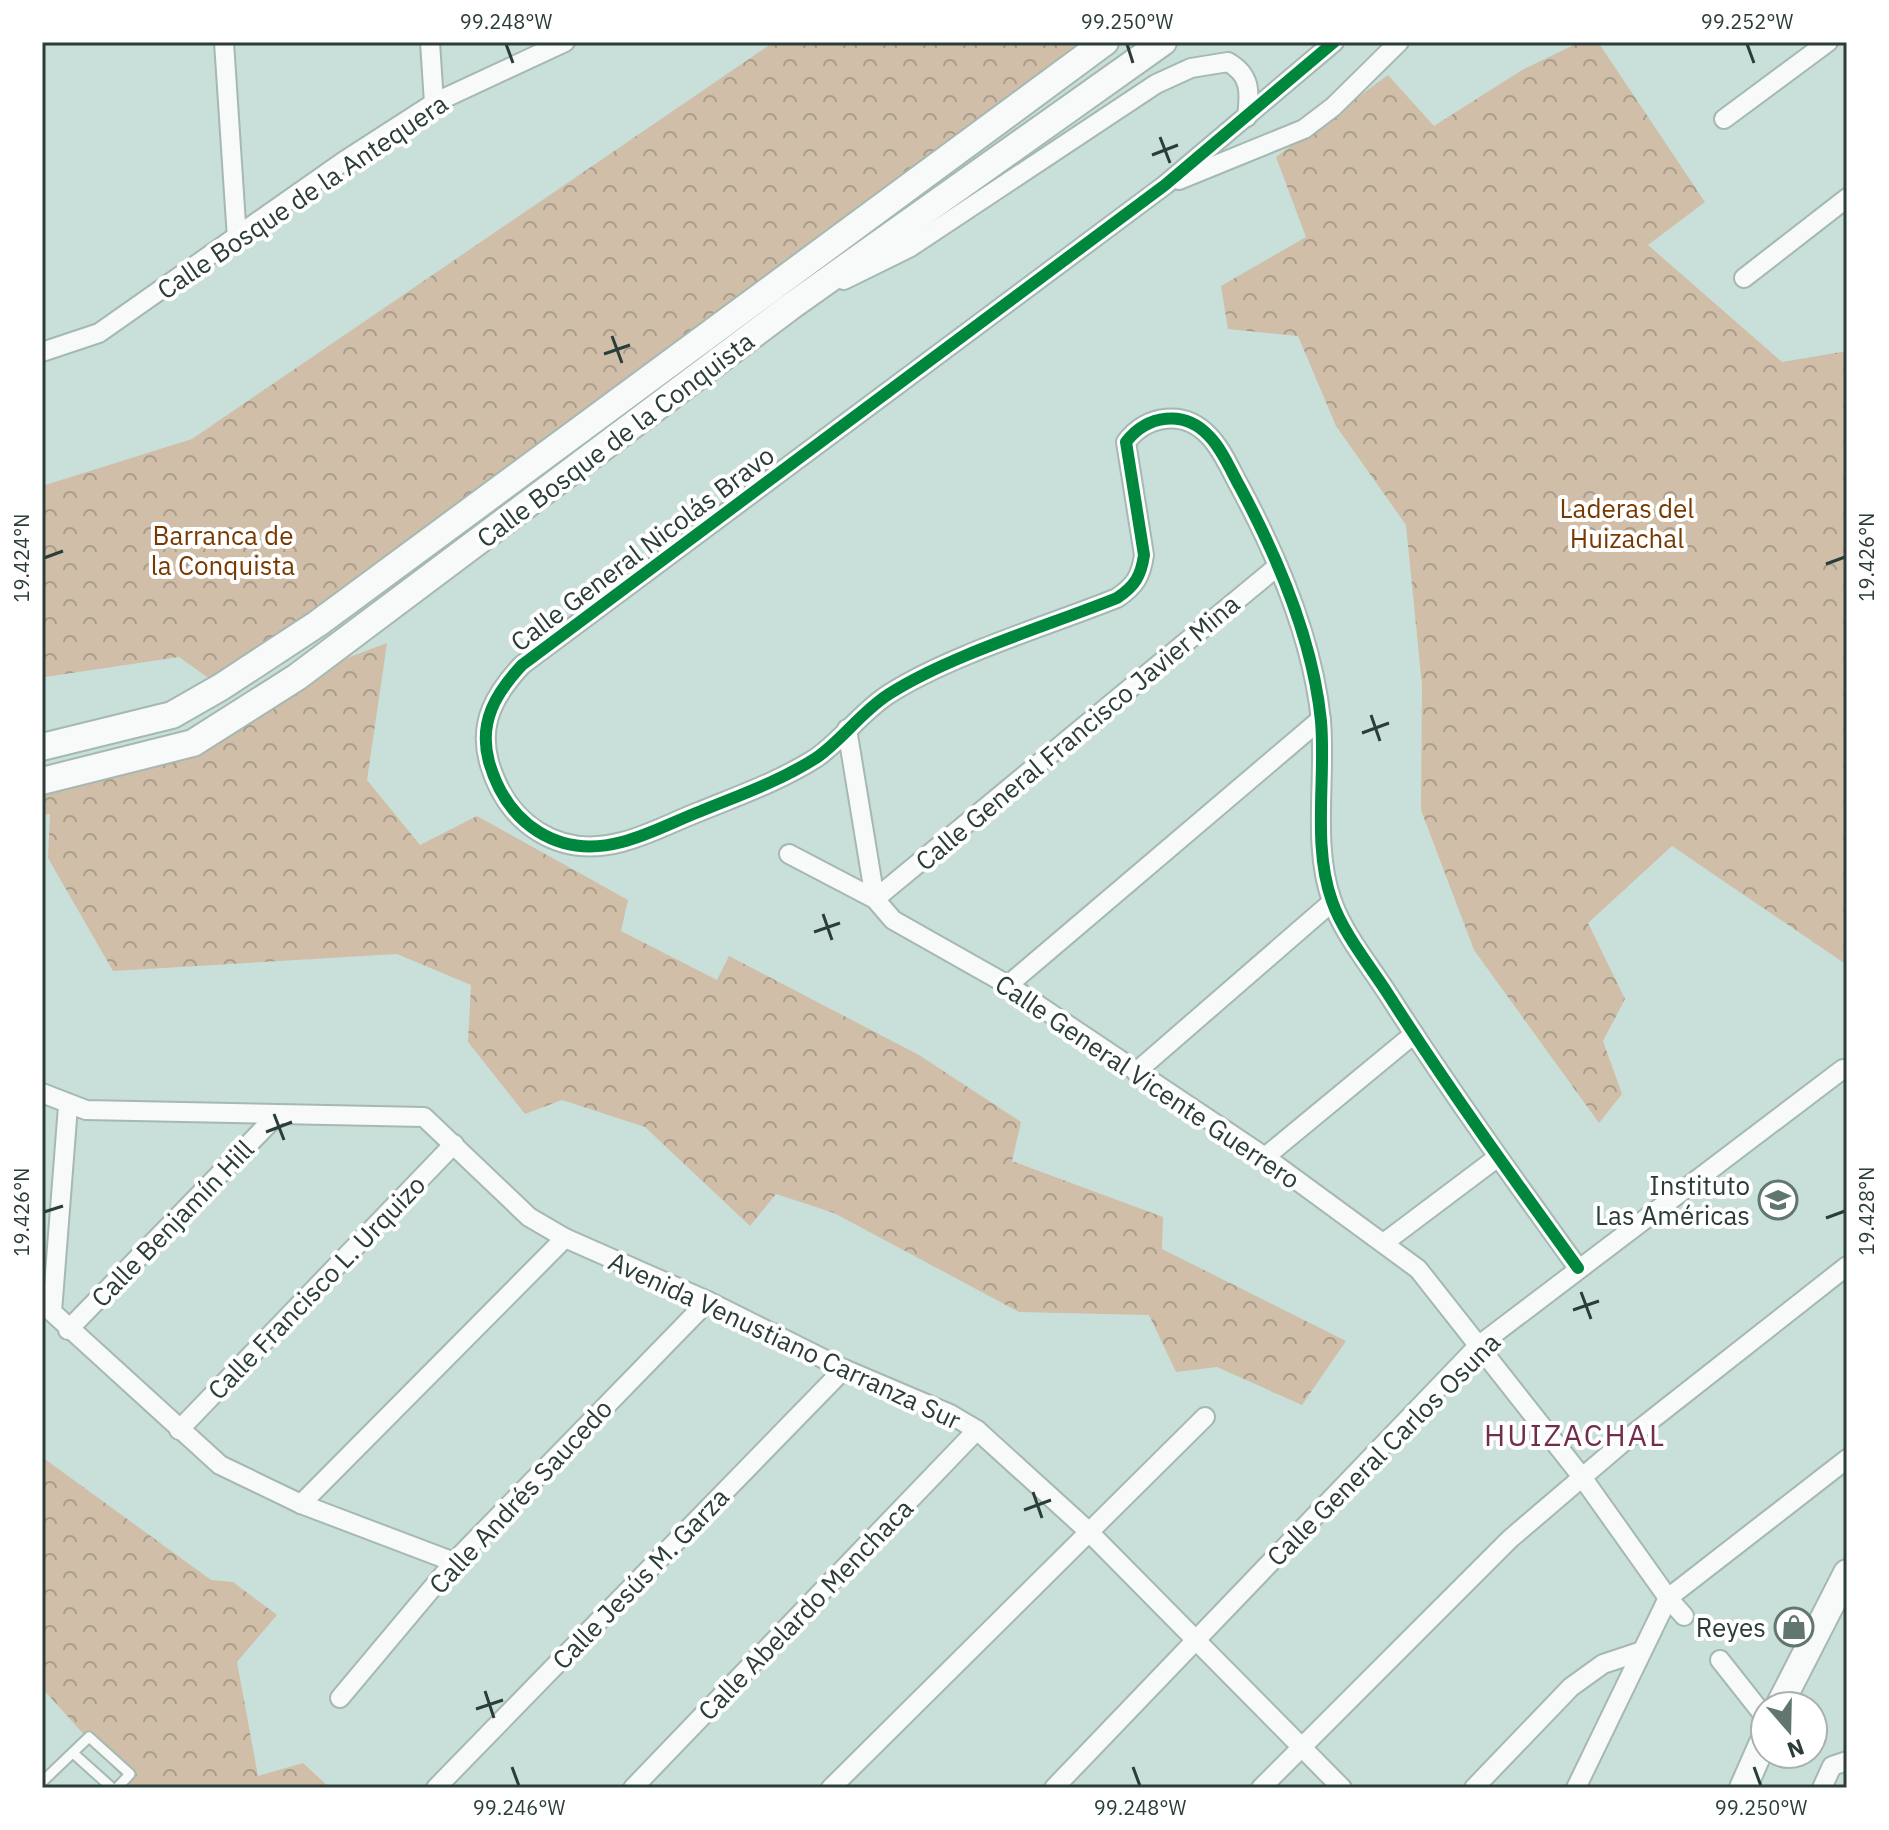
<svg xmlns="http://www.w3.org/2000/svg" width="1889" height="1830" font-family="'IBM Plex Sans',sans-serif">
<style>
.forest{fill:url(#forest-crowns)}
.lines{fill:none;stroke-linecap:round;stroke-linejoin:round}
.service-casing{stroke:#a5b8b2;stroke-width:13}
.minor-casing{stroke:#a5b8b2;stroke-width:22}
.secondary-casing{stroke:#a5b8b2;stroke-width:30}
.service{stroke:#f7faf9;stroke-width:9}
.minor{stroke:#f7faf9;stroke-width:18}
.secondary{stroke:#f7faf9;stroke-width:26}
.cycleway-casing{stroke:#fff;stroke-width:17}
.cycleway{stroke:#00873e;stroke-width:12}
.ticks{fill:none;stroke:#2b3d38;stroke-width:3}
.labels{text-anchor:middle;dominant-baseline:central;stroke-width:8;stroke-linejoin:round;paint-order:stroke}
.street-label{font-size:26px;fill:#2b3d38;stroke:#fff}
.park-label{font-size:26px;fill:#783900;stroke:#fff}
.poi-label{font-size:26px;fill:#2b3d38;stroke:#fff;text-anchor:end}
.quarter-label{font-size:30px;letter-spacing:2px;fill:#702e4c;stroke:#fff}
.neatline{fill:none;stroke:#2b3d38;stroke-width:3}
.ticks-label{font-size:20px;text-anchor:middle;fill:#2b3d38}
</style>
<defs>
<pattern id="forest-crowns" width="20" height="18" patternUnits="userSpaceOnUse" patternTransform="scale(2)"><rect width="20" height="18" fill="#d0bea9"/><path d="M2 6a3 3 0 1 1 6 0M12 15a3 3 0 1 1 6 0" fill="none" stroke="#a99c8b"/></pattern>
</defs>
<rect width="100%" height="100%" fill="#c8e0d9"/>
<g class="forest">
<path d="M774,42H1106L221,687L179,657L45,677L42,696V486L192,439Z"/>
<path d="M1580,42H1598L1705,202L1648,245L1782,362L1847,351V965L1672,846L1588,923L1625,999L1603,1041L1622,1094L1599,1123L1474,950L1421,810L1422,685L1406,525L1336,426L1298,336L1228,329L1221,286L1306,237L1276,157L1388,75L1434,126L1522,70Z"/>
<path d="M387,643L367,780L420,845L477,816L628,900L621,931L717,980L729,956L919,1055L1021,1122L1012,1161L1163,1217L1162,1249L1346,1341L1302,1405L1217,1367L1176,1372L1149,1315L1019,1312L834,1213L776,1194L750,1226L645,1127L562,1100L525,1114L468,1042L471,985L397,954L113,971L48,858L50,814L42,815V781L193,743L297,677Z"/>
<path d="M42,1457L211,1580L233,1582L277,1615L237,1662L258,1776L303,1763L330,1788H132L42,1688Z"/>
</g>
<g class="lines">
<g class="service-casing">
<g id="service">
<path d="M73,1753L112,1788"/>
<path d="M42,1782L89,1737L130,1774L117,1788"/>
</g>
</g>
<g class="minor-casing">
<g id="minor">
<path d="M224,42L237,239"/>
<path d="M430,42L434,103"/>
<path d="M1334,42L1165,185L522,665C496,693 478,722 489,762C507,824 558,859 622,842C649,835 675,821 701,811C740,795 780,781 816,758C842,740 861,712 889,694C950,655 1047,626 1117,598C1135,586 1141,576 1144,555L1126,442C1147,415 1184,409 1209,436C1222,449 1231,471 1240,487C1278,558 1313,640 1321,721C1326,778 1312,846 1332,901C1343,933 1370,966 1388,994C1448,1088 1513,1178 1578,1268"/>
<path d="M1724,119L1828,42"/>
<path d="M1179,180L1304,129L1333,107L1399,42"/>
<path d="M1744,278L1847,198"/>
<path d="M844,280L909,248L1156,84L1191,68L1228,62C1251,75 1250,92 1247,117"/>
<path d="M42,352L99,333L344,161L434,103L565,42"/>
<path d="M847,729L875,899L1278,566"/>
<path d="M789,854L875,899L893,920L1008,985L1265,1157L1418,1269L1582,1477L1668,1598L1684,1616"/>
<path d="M1008,985L1321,719"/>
<path d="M1136,1072L1332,902"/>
<path d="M42,1093L86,1110L424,1117L529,1217L565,1238L708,1301L844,1369L950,1414L977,1430L1087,1530L1342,1788"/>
<path d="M68,1106L52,1312L220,1465L301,1504L454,1562"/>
<path d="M1265,1157L1414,1034"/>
<path d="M1385,1242L1498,1157"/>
<path d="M68,1330L277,1115"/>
<path d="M179,1430L454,1144"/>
<path d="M301,1504L565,1238"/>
<path d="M1720,1660L1765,1717"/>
<path d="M340,1698L454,1562L708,1301"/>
<path d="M436,1788L844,1369"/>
<path d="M633,1788L977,1430"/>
<path d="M831,1788L1205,1417"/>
<path d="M1054,1788L1478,1346L1843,1069"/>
<path d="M1261,1788L1510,1539L1627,1439L1847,1266"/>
<path d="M1474,1788L1571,1687L1603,1664L1639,1652"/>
<path d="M1576,1788L1668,1598L1847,1459"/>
<path d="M1822,1788L1832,1766L1847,1761"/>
</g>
</g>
<g class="secondary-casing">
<g id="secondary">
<path d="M42,747L172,715L221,687L317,624L1105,42"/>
<path d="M42,781L193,743L297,677L790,307L1163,42"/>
<path d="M1779,1706L1847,1573"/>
<path d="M1743,1788L1765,1738"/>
</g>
</g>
<use href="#service" class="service"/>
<use href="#minor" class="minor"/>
<use href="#secondary" class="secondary"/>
<g class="cycleway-casing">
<path id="cycleway" d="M1334,42L1165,185L522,665C496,693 478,722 489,762C507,824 558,859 622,842C649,835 675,821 701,811C740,795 780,781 816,758C842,740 861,712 889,694C950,655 1047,626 1117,598C1135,586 1141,576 1144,555L1126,442C1147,415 1184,409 1209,436C1222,449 1231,471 1240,487C1278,558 1313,640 1321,721C1326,778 1312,846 1332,901C1343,933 1370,966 1388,994C1448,1088 1513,1178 1578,1268"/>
</g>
<use href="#cycleway" class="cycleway"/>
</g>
<path class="ticks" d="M506,44L513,63M1127,44L1133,63M1747,44L1754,63M1160,137L1170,163M1152,155L1178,145M612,336L622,363M604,354L630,345M44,558L63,551M1826,564L1845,557M1371,715L1380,741M1362,733L1389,723M823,914L832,940M814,932L840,923M274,1114L284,1140M266,1132L292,1122M44,1212L63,1206M1826,1218L1845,1211M1581,1292L1591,1319M1573,1310L1599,1301M1033,1492L1042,1518M1024,1510L1051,1500M485,1691L494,1718M476,1709L503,1700M512,1767L519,1786M1133,1767L1140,1786M1754,1767L1761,1786"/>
<defs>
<g id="school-ring" transform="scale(2)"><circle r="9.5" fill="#fff" stroke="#627670" stroke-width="1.5"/><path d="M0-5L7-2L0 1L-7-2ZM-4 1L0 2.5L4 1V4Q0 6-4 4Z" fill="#627670"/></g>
<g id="shop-ring" transform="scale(2)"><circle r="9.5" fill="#fff" stroke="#627670" stroke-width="1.5"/><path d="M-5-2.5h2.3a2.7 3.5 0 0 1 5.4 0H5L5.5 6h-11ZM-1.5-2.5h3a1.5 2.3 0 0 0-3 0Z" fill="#627670"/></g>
</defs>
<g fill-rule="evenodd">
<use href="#school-ring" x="1778" y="1200"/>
<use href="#shop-ring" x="1794" y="1627"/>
</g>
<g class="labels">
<g class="street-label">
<text transform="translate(302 196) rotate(-34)">Calle Bosque de la Antequera</text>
<text transform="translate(615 439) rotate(-37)">Calle Bosque de la Conquista</text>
<text transform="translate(642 548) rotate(-37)">Calle General Nicolás Bravo</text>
<text transform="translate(1077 732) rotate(-40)">Calle General Francisco Javier Mina</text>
<text transform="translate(1148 1081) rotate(34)">Calle General Vicente Guerrero</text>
<text transform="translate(172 1223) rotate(-46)">Calle Benjamín Hill</text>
<text transform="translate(316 1287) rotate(-46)">Calle Francisco L. Urquizo</text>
<text transform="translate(785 1340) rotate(25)">Avenida Venustiano Carranza Sur</text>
<text transform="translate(1383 1449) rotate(-45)">Calle General Carlos Osuna</text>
<text transform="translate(520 1496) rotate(-47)">Calle Andrés Saucedo</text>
<text transform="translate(640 1578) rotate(-46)">Calle Jesús M. Garza</text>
<text transform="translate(805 1609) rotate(-46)">Calle Abelardo Menchaca</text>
</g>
<g class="park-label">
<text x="1627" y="508">Laderas del<tspan x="1627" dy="30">Huizachal</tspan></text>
<text x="223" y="535">Barranca de<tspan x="223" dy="30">la Conquista</tspan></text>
</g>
<g class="poi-label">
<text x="1750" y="1185">Instituto<tspan x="1750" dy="30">Las Américas</tspan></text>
<text x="1766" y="1627">Reyes</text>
</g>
<g class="quarter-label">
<text x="1575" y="1434">HUIZACHAL</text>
</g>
</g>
<rect width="1889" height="1830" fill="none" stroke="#ffffff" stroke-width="88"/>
<g transform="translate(1789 1730) rotate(160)"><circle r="38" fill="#ffffff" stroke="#aab1af" stroke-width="2"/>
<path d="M0-6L14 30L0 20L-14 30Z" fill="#627670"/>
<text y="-12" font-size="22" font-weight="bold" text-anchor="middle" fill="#2b3d38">N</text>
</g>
<rect x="44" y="44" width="1801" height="1742" class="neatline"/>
<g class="ticks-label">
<text x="506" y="29">99.248°W</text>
<text x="1127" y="29">99.250°W</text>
<text x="1747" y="29">99.252°W</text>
<text transform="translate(1867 557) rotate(-90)" y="7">19.426°N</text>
<text transform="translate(22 558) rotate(-90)" y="7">19.424°N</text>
<text transform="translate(1867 1211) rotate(-90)" y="7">19.428°N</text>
<text transform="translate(22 1212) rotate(-90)" y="7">19.426°N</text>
<text x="519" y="1815">99.246°W</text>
<text x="1140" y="1815">99.248°W</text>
<text x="1761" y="1815">99.250°W</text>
</g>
</svg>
